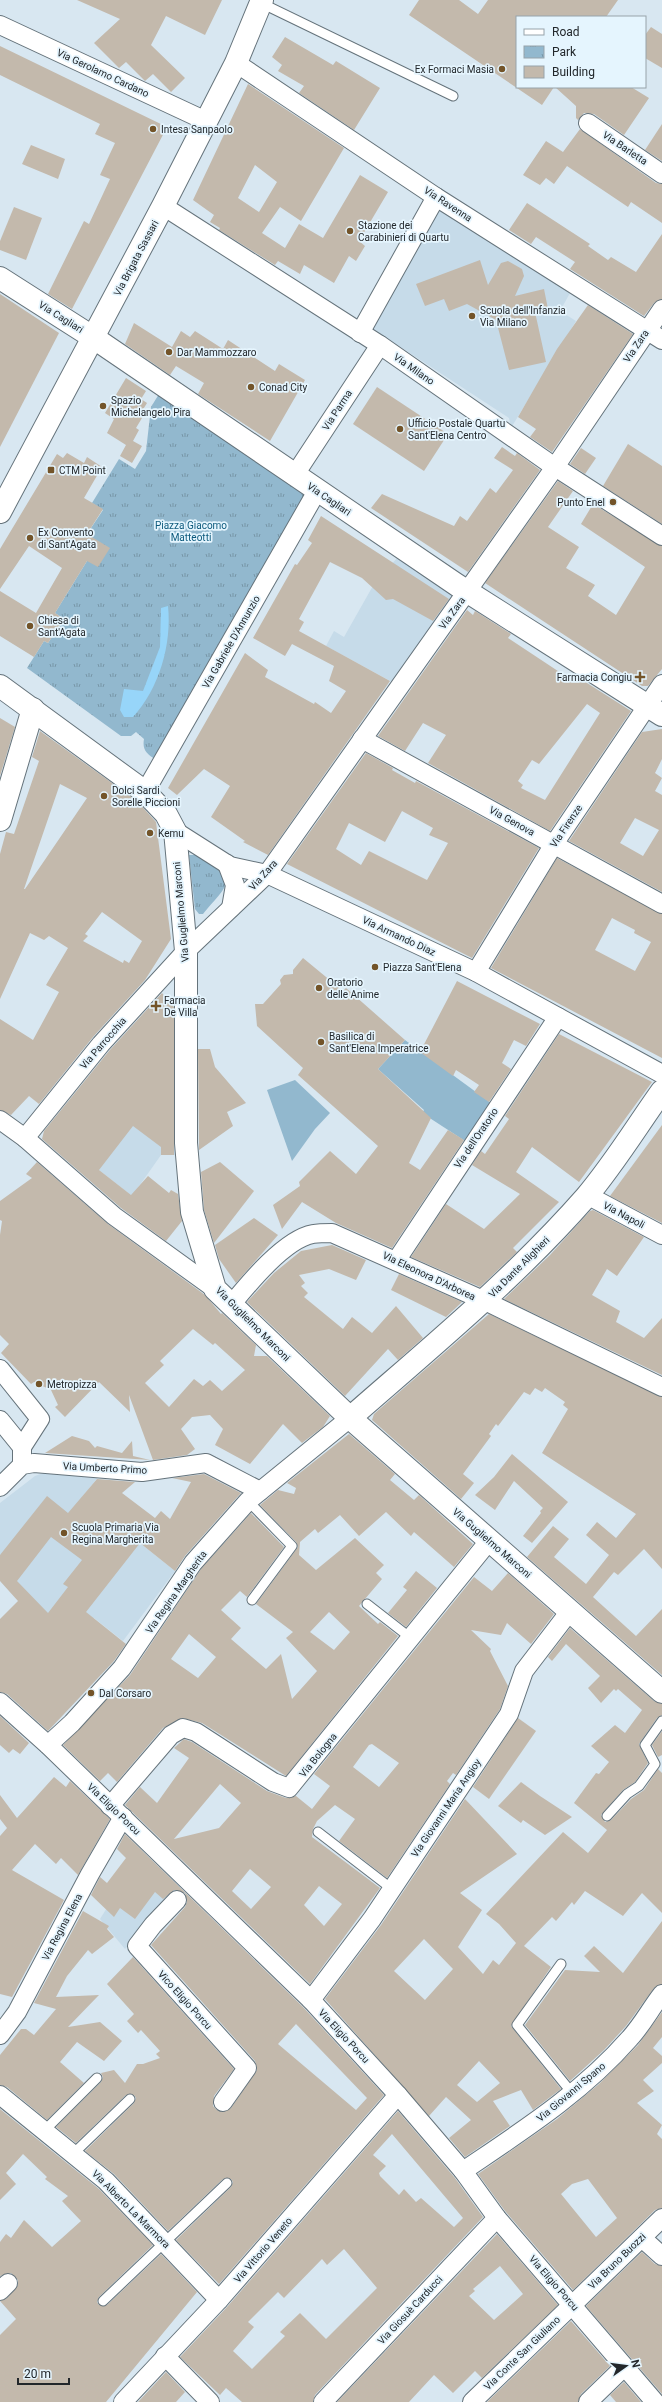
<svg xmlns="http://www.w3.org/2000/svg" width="662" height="2402" font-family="Roboto,sans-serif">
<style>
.built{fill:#c6dbe9}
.grass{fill:#92b8ce}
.park{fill:url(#park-tufts)}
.water{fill:#97d5f9}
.building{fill:#c3b9ac;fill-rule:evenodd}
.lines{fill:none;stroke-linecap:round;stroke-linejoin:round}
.lane-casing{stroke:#65737b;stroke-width:11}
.street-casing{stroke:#65737b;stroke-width:20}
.secondary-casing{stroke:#65737b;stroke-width:24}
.lane{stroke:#fff;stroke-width:9}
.street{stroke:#fff;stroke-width:18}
.secondary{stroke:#fff;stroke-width:22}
.poi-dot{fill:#735429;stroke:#e5f5fe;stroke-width:1.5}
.labels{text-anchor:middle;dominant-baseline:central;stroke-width:3.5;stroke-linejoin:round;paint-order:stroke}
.poi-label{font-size:10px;fill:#22272b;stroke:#e5f5fe;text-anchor:start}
.street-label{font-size:10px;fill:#22272b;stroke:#e5f5fe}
.park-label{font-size:10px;fill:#0c597c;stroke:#e5f5fe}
</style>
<defs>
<pattern id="park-tufts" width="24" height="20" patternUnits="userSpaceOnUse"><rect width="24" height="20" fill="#92b8ce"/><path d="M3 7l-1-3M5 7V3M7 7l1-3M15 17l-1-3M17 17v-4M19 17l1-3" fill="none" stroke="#7796a7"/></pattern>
</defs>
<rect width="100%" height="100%" fill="#d8e7f1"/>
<g class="built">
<path d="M438,208L570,293L560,311L576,321L511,428L509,418L370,327Z"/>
<path d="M398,557L457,595L394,683L326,646L334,631L344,637L374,584Z"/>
<path d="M115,1088L163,1132H178L177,1155H161L132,1196L99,1170Z"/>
<path d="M46,1472L100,1475L82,1497L175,1571L123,1641L94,1618L78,1638L56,1625L0,1563V1503L35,1476Z"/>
<path d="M162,1863L184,1883L125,1949L100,1919L115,1895L133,1904Z"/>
</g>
<g class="grass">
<path d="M405,1040L491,1103L465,1141L422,1113L424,1110L378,1069Z"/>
<path d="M295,1080L330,1113L315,1129L292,1161L267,1090Z"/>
</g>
<g class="park">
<path d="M162,389L311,491L155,759C147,754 142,750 144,739L136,732L131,736H121L27,668L44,641L48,643L64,619L55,613L87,561V534L103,510L92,503L119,459L135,469L146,451L151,407Z"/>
<path d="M189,855H198C237,882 232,880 203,914H199L195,909Z"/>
</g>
<path class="water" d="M168,606C172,644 159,689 133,717H124L120,710L124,689L143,691L160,647L161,608Z"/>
<g class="building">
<path d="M77,0H222L205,35L166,16L151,45L185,78L171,92L153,74L145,81L126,62L119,68L94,43L120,19Z"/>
<path d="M419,0H459L478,14L488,0H618L606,17H517V87H554L542,105L409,15Z"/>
<path d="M651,27L662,34V68L645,58V35Z"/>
<path d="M285,37L333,65L336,61L380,88L354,130L299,93L304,86L278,71L282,65L272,57Z"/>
<path d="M0,46L167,127L72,309L48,294L84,221L89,224L110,179L100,175L115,143L95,134L100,124L0,75Z"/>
<path d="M248,84L344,148L301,221L280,207L262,233L285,248L299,224L323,238L360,175L388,192L359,241L365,246L356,261L349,256L334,283L304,265L300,274L278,261L275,265L219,230L220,228L210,222L214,215L193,200ZM255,165L277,182L259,212L238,198Z"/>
<path d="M555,87H631L649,98L624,135L594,114L584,113L578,120L576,118V106Z"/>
<path d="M662,124V161L645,150Z"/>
<path d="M580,129L656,183L662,184V223L631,202L628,207L567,166L554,184L546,178L540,185L523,175L546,141L563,152Z"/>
<path d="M31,145L65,159L58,179L22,164Z"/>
<path d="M527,203L590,244L588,246L608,260L611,257L636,272L662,234V299L654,303L644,316L570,269L575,262L536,237L531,244L509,230Z"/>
<path d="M14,207L42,218L26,260L0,250V241Z"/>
<path d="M480,260L488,285L501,263L508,261L522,269L524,276L515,296L544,289L548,309L535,312L546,362L509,370L496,320L467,304L449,311L444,299L425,306L416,284Z"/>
<path d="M0,294L59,333L0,447Z"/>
<path d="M588,305L633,334L552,452L530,437L536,429L518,417L557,349Z"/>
<path d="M134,323L172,347L181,331L190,337L195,331L223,349L228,340L275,371L279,364L305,380L270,441L198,394L204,383L176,366L170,375L125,344Z"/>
<path d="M126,378L146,391L141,399L147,403L139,416L142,418L136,428L139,430L133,441L142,446L132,463L120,456L126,445L107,433L114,419L105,413Z"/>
<path d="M377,387L448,434L424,471L353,424Z"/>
<path d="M628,444L662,466V524L603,486Z"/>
<path d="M502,447L515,456L517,453L540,470L468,572L371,508L382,494L454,526L460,516L467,521L490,488L496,493L513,470L494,458Z"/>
<path d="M581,448L596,458L585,474L570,464Z"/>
<path d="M67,453L84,463L87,457L102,467L84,498L103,509L87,534L110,548L98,567L87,561L55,613L64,619L48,643L44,641L34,657L0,636V591L36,613L62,568L29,546L0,589V549L57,454L63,458Z"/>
<path d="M558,481L573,491L548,527L579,547L566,568L595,585L588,596L616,615L645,567L581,524L593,504L662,546V669L648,686H642L485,583Z"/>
<path d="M321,516L449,599L433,621L393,599L386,600L362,578L330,562L299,619L304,622L299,631L390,681L268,855L243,842L245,841L211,817L230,786L204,769L177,795L168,788L245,653L268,670L265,677L314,704L315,702L331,713L346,691L329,681L334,666L292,644L285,656L253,638L295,564L297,565L312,543L308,540Z"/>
<path d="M467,610L473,615L475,611L511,634L508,638L573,681L576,676L631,711L550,831L428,763L446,735L423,723L405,751L378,736ZM587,704L600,713L545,800L521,788L523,785L518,781L532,760L539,764Z"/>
<path d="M0,718L15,727L0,776Z"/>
<path d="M662,729V759L655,773L662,778L655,791L662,795V892L569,841L642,732ZM635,818L659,830L643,856L620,843Z"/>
<path d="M40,731L137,801L156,822L171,939L145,980L93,1037L39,1104L29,1096L11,1115L0,1110V1019L33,1040L59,992L46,985L68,948L49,936L44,940L30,933L0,999V854L6,832L14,834L39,761L32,757ZM60,784L87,798L25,889H24ZM102,912L142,941L129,963L124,960L123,963L83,941L88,936L85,934Z"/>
<path d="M366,753L393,768L392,770L415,783L416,781L539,848L472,958L287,864ZM402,811L433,828L429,835L448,843L427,880L369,851L361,865L336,849L349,823L385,842Z"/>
<path d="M557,858L662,914V1058L491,968ZM612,918L635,930L634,933L651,942L635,971L595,950Z"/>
<path d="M303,958L343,991L346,988L405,1040L378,1069L431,1118L409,1163L420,1170L448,1130L464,1140L392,1248L336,1223L302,1202L282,1229L273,1205L300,1186L299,1182L330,1151L356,1174L378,1146L298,1075L303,1068L257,1026L255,1004H263L281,984L280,980L284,975L293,974V970Z"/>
<path d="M457,981L540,1024L526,1046L514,1040L502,1063L511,1069L489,1102L474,1092L479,1085L456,1070L453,1076L420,1052Z"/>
<path d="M162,993L174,1007V1155H161V1147L133,1126L99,1170L131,1195L148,1176L169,1193L171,1190L178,1194L182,1221L166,1241L121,1208L42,1139L44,1131L109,1051Z"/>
<path d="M559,1034L652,1082L579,1182L532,1147L516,1172L559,1202L513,1248L517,1252L480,1287L411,1257L446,1204L484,1229L520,1194L472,1165L481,1151L485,1154L509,1119L505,1116Z"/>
<path d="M198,1049H210L215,1067L246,1103L227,1112L233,1126L199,1150Z"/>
<path d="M662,1125V1223L610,1196Z"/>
<path d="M37,1162L108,1224L205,1295L221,1314L222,1313L256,1345L254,1356H267L330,1416L323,1427L302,1443L283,1424L250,1464L215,1445L223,1429L210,1415L192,1417L181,1429L195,1449L187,1455L153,1460L129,1395L130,1412L99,1382L65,1417L55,1407L58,1405L51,1390L34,1382L31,1384L1,1353L9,1344L0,1335V1235L2,1221L0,1220V1201L32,1178L26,1174ZM193,1329L213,1345L215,1343L245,1370L222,1391L210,1380L203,1386L194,1379L169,1407L145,1383L164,1365L160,1361Z"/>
<path d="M220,1162L254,1191L214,1243L204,1210L201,1172Z"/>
<path d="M593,1210L644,1237L617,1276L607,1269L592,1295L620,1311L616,1322L644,1338L662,1318V1375L504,1299L550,1255L590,1211Z"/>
<path d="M254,1218L278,1235L236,1283L219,1259L215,1245Z"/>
<path d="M332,1245L366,1260L356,1280L329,1269L299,1275L305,1283L301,1286L308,1293L304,1297L343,1329L352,1317L372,1333L396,1306L423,1338L398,1360L388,1349L345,1396L247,1302L274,1273L301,1251Z"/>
<path d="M399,1274L462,1302L446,1317L391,1290Z"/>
<path d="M489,1314L662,1397V1569L644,1549L618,1575L614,1572L593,1597L636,1636L662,1609V1675L527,1557L553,1526L569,1539L554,1557L586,1584L609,1555L586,1535L597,1522L616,1538L636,1514L542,1453L568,1409L563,1405L565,1402L545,1388L542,1392L535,1388L530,1395L524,1392L498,1426L496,1424L489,1434L491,1436L463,1474L474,1483L461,1499L372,1420L374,1414Z"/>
<path d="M349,1434L395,1474L390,1480L414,1500L419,1495L473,1544L454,1567L414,1532L411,1536L386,1512L359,1536L340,1515L318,1533L315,1529L300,1542L299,1555L316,1570L355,1538L384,1565L376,1573L382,1579L359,1606L378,1624L380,1622L398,1636L286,1776L202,1723L182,1718L163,1728L117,1782L108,1773L100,1781L63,1745L130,1675L201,1569L251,1513L284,1547L247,1597L240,1591L221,1610L241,1628L231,1639L266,1669L281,1654L292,1699L317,1671L286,1638L293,1632L256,1604L298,1547L296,1542L260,1505L278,1490L294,1494L296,1488L287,1483ZM329,1612L350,1632L334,1650L310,1632ZM189,1634L216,1657L198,1678L171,1659Z"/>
<path d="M72,1436L89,1441L95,1448L97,1446L122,1453L132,1441L133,1456L150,1460L45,1453Z"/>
<path d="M512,1454L568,1502L532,1543L523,1536L541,1513L540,1511L543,1508L514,1481L495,1510L475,1495L494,1477Z"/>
<path d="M204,1474L241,1493L185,1556L175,1571L140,1543L86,1612L126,1644L114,1661L48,1731L7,1694L0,1692V1619L18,1601L0,1581V1555L47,1496L68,1513L97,1479L135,1482L122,1493L155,1518L161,1511L170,1519L191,1482L172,1478ZM51,1537L82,1560L63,1584L68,1587L48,1613L17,1581Z"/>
<path d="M416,1571L437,1588L406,1627L388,1613L407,1590L403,1587Z"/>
<path d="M508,1573L554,1614L531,1644L507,1623L501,1635L471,1630L491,1649L490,1651L508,1686L500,1709L456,1775L453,1773L447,1781L450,1784L387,1878L339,1841L355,1819L335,1805L317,1821L313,1829L312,1837L380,1888L310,1984L125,1805L140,1787L157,1803L189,1758L174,1748L184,1739L192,1742L267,1791L286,1798L296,1796L312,1809L330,1786L314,1774L474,1577L492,1591ZM372,1744L399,1763L379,1787L353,1767L369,1745ZM220,1784L241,1803L219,1828L174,1839ZM250,1869L271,1887L251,1909L232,1891ZM319,1886L342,1904L324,1926L304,1905Z"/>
<path d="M570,1628L654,1701L662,1704V1715L657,1718L639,1744L648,1763L635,1782L623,1790L601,1815L605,1822L611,1820L631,1799L644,1790L658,1769L662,1773V1913L642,1893L623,1916L585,1891L574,1905L572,1902L556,1921L552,1917L524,1946L551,1967L511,2026L561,2089L533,2110L521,2090L493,2101L510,2126L465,2157L449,2138L471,2120L446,2097L429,2116L325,1999L381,1925L465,1799L517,1854L460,1893L482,1910L458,1947L483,1974L493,1960L499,1965L516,1943L499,1924L486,1914L563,1832L588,1853L607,1830L574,1803L596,1773L599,1774L609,1762L591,1746L615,1725L625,1733L642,1710L618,1689L616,1691L614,1689L601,1703L588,1688L600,1676L566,1644L552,1661L548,1657ZM424,1939L453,1969L425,2000L394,1971ZM479,2061L500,2083L477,2102L457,2085Z"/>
<path d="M0,1716L29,1743L20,1754L13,1749L9,1753L0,1745Z"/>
<path d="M518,1718L536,1731L489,1799L473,1787Z"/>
<path d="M662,1731V1755L658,1757L652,1745Z"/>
<path d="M54,1777L66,1787L70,1781L110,1819L78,1875L61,1858L56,1864L35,1844L12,1870L64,1900L12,1997L0,1994V1836L7,1828L0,1819V1795L17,1818Z"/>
<path d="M521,1782L540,1796L572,1817L545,1835L523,1820L521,1823L498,1806Z"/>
<path d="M125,1834L303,2007L384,2095L219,2284L176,2240L231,2187L233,2182L231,2179H223L168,2231L114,2174L85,2151L134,2103L136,2098L134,2095H126L76,2143L56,2127L101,2082L103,2077L101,2073L114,2070L125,2083L137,2064H143L160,2058L156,2054L160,2051L141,2030L138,2033L127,2021L134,2014L107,1984L133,1957L234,2069L214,2096L213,2106L217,2110L222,2112L231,2108L257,2070L255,2061L151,1945L185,1907L187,1902L185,1893L174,1890L163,1899L155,1892L135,1919L120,1908L114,1917L91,1895L100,1877L107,1883L126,1858L117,1849ZM296,2024L367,2098L356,2110L278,2044Z"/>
<path d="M83,1911L109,1926L107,1929L114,1937L92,1954L88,1950L67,1976L56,1997L99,1995L68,2027L100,2022L122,2041L104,2061L77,2042L60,2062L84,2083L91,2076L47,2120L7,2087L0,2085V2055L21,2029H26L34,2035L56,2009L34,2003Z"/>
<path d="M662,1921V1984L654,1988L626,2026L604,2050L570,2081L525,2025L565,1970L600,1972L584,1956L594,1946L623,1973Z"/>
<path d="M662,2012V2037L653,2048L662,2056V2063L643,2080L654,2091L637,2103L662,2125L657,2134L662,2139V2208L655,2210L573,2290L505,2211L478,2174L557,2119L599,2084L638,2045ZM588,2179L617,2218L596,2237L561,2194L572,2184Z"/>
<path d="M0,2109L99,2189L153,2245L99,2297L97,2302L99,2305H107L161,2254L197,2292L106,2402H0V2335L16,2319L0,2301L7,2298L18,2285V2280L11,2273L0,2276V2242L6,2234L11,2238L24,2220L52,2247L81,2221L62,2201L68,2196L45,2179L47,2177L23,2154L6,2173L16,2184L0,2200Z"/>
<path d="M398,2111L455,2178L483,2217L315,2395L313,2402H242L226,2388L220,2395L180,2357L227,2307ZM392,2134L463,2218L454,2227L421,2198L416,2202L404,2189L399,2195L380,2176L379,2173L386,2166L373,2155ZM344,2249L377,2288L326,2339L300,2313L280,2332L285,2336L252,2369L233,2351L254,2327L248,2322L278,2292L284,2298L322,2259L327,2265Z"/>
<path d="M497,2234L558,2305L482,2378L475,2371L453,2393L434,2375L409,2402H337ZM500,2266L523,2294L494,2320L469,2296L475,2291L473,2289Z"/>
<path d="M642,2252L655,2264L662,2266V2394L586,2306Z"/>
<path d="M571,2321L610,2366L581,2394L578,2402H487Z"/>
<path d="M166,2372L185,2392L176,2402H138Z"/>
<path d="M624,2382L641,2402H616L610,2395Z"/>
</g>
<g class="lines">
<g class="lane-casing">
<g id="lane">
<path d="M261,3L453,96"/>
<path d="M248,1501L292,1546L252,1600"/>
<path d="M367,1604L412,1639"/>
<path d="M607,1816L627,1794L639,1786L655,1764L645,1745L662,1721"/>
<path d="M318,1832L392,1889"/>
<path d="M561,1964L517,2025L572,2093"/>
<path d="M44,2131L97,2078"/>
<path d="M73,2154L130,2099"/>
<path d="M103,2301L227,2183"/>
</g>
</g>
<g class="street-casing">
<g id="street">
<path d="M0,25L206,121"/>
<path d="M236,63L436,197L662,340"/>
<path d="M588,123L662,174"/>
<path d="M163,206L380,345L549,463L662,536"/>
<path d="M360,333L436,197"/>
<path d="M294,476L380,345"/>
<path d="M362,739L662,904"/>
<path d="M145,792L317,491"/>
<path d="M175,831L230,866L267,874L476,972L662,1074"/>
<path d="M227,864L235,885L231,908"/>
<path d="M476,972L554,844L662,684"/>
<path d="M0,1120L25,1138L114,1216L215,1289"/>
<path d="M25,1138L101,1044L186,951L267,874L555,467L662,309"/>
<path d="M587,1195L662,1235"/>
<path d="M396,1261L558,1017"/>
<path d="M231,1305C249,1283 285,1239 313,1234C319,1233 326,1233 332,1233L485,1301L662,1387"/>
<path d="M0,1369L40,1419L22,1447V1465"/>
<path d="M0,1420L22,1447"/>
<path d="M0,1487L22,1465L34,1463L142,1472L206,1463L260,1491"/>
<path d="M0,1702L48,1745L311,2000L398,2095L463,2171L497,2218L655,2402"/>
<path d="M48,1745L72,1723L122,1668L193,1563L248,1501L350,1418"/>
<path d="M110,1806L171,1735L183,1728L196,1732L273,1782L289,1788L489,1541"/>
<path d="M177,1900L153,1925L137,1946L247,2068L223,2102"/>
<path d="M311,2000L372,1919L509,1714L524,1671L570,1611"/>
<path d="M0,2035L17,2012L90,1874L123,1817"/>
<path d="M0,2095L106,2181L219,2300"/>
<path d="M463,2171C522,2131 582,2093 630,2038C642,2025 651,2008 662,1994"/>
<path d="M642,2238L662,2256"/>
<path d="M0,2291L8,2283"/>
<path d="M165,2356L210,2402"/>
<path d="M123,2402L219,2300L398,2095"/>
<path d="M323,2402L497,2218"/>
<path d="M472,2402L662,2218"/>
<path d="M588,2402L624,2367"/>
</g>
</g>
<g class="secondary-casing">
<g id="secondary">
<path d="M0,278L94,338L457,585L662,715"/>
<path d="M0,512L163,206L236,63L262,0"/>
<path d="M0,686L145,792L166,814L175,831L186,951V1143L192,1212L215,1289L350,1418L662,1692"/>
<path d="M0,820L33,709"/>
<path d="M350,1418C431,1347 515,1278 586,1197C614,1164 637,1126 662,1091"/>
</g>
</g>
<use href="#lane" class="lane"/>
<use href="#street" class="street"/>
<use href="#secondary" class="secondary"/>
</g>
<g class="poi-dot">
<circle cx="502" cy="69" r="4"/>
<circle cx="153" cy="129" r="4"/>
<circle cx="350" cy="231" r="4"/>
<circle cx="472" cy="316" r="4"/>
<circle cx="169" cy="352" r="4"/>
<circle cx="251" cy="387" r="4"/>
<circle cx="103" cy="406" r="4"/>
<circle cx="400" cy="429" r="4"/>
<rect x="47" y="466" width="8" height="8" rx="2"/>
<circle cx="613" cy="502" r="4"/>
<circle cx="30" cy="538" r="4"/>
<circle cx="30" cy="626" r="4"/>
<path d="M638 671h4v4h4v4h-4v4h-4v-4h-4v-4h4z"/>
<circle cx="104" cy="796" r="4"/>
<circle cx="150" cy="833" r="4"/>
<circle cx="375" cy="967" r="4"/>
<circle cx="319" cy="988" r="4"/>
<path d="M154 1000h4v4h4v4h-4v4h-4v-4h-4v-4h4z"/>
<circle cx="321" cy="1042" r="4"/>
<circle cx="39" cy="1384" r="4"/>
<circle cx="64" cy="1533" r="4"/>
<circle cx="91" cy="1693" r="4"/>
</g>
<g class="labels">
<g class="poi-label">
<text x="494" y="69" text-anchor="end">Ex Formaci Masia</text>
<text x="161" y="129">Intesa Sanpaolo</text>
<text x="358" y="225">Stazione dei<tspan x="358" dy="12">Carabinieri di Quartu</tspan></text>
<text x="480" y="310">Scuola dell'Infanzia<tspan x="480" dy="12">Via Milano</tspan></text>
<text x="177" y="352">Dar Mammozzaro</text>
<text x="259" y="387">Conad City</text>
<text x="111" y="400">Spazio<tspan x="111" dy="12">Michelangelo Pira</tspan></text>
<text x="408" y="423">Ufficio Postale Quartu<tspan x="408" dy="12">Sant'Elena Centro</tspan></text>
<text x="59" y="470">CTM Point</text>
<text x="605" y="502" text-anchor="end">Punto Enel</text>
<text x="38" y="532">Ex Convento<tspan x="38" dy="12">di Sant'Agata</tspan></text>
<text x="38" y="620">Chiesa di<tspan x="38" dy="12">Sant'Agata</tspan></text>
<text x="632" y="677" text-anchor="end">Farmacia Congiu</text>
<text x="112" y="790">Dolci Sardi<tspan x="112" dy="12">Sorelle Piccioni</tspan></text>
<text x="158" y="833">Kemu</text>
<text x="383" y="967">Piazza Sant'Elena</text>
<text x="327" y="982">Oratorio<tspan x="327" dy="12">delle Anime</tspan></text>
<text x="164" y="1000">Farmacia<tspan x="164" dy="12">De Villa</tspan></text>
<text x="329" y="1036">Basilica di<tspan x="329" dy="12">Sant'Elena Imperatrice</tspan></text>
<text x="47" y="1384">Metropizza</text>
<text x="72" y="1527">Scuola Primaria Via<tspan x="72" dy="12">Regina Margherita</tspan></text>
<text x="99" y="1693">Dal Corsaro</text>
</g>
<g class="street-label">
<text transform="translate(103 73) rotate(25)">Via Gerolamo Cardano</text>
<text transform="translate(625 148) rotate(34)">Via Barletta</text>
<text transform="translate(448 204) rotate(33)">Via Ravenna</text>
<text transform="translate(136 258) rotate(-62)">Via Brigata Sassari</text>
<text transform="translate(61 317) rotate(32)">Via Cagliari</text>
<text transform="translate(636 346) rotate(-56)">Via Zara</text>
<text transform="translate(414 369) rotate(35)">Via Milano</text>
<text transform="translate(337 410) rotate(-57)">Via Parma</text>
<text transform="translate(329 499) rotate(34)">Via Cagliari</text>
<text transform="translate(452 613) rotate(-54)">Via Zara</text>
<text transform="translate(231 642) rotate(-60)">Via Gabriele D'Annunzio</text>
<text transform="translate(512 821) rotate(29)">Via Genova</text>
<text transform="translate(566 826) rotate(-56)">Via Firenze</text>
<text transform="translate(263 875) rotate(-48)">Via Zara</text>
<text transform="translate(181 912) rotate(-95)">Via Guglielmo Marconi</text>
<text transform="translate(399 936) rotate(25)">Via Armando Diaz</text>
<text transform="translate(103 1043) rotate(-49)">Via Parrocchia</text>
<text transform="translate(476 1138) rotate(-56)">Via dell'Oratorio</text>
<text transform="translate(624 1215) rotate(28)">Via Napoli</text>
<text transform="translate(519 1267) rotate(-45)">Via Dante Alighieri</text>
<text transform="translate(429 1276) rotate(25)">Via Eleonora D'Arborea</text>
<text transform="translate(253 1324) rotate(45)">Via Guglielmo Marconi</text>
<text transform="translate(105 1468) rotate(3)">Via Umberto Primo</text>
<text transform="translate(492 1543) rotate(41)">Via Guglielmo Marconi</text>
<text transform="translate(176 1592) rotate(-55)">Via Regina Margherita</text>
<text transform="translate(318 1755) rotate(-51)">Via Bologna</text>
<text transform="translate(446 1808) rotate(-56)">Via Giovanni Maria Angioy</text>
<text transform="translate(114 1809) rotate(44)">Via Eligio Porcu</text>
<text transform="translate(62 1927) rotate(-62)">Via Regina Elena</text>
<text transform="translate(185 2000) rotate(48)">Vico Eligio Porcu</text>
<text transform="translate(344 2036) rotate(47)">Via Eligio Porcu</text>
<text transform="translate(571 2092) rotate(-40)">Via Giovanni Spano</text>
<text transform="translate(131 2209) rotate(45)">Via Alberto La Marmora</text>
<text transform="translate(263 2250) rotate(-49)">Via Vittorio Veneto</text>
<text transform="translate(617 2261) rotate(-44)">Via Bruno Buozzi</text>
<text transform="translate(554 2283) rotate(49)">Via Eligio Porcu</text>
<text transform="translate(410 2310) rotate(-47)">Via Giosuè Carducci</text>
<text transform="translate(522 2353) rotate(-44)">Via Conte San Giuliano</text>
</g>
<g class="park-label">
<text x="191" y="525">Piazza Giacomo<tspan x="191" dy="12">Matteotti</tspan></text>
</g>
</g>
<rect x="516" y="16" width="130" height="72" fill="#e5f5fe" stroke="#97a3aa"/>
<rect x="524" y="29" width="20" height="6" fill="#ffffff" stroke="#97a3aa"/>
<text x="552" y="36" font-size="12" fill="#22272b">Road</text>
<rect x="524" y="46" width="20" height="12" fill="url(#park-tufts)" stroke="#97a3aa"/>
<text x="552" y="56" font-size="12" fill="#22272b">Park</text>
<rect x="524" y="66" width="20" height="12" fill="#c3b9ac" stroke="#97a3aa"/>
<text x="552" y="76" font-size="12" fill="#22272b">Building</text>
<g transform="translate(626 2366) rotate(76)" stroke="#e5f5fe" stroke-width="3" paint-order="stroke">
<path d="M0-3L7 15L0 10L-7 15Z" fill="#22272b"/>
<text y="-6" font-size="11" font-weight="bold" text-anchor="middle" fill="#22272b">N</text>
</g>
<path d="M18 2378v6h51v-6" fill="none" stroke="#22272b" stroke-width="2"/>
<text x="24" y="2378" font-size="12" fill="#22272b" stroke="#e5f5fe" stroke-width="3" paint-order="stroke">20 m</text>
</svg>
